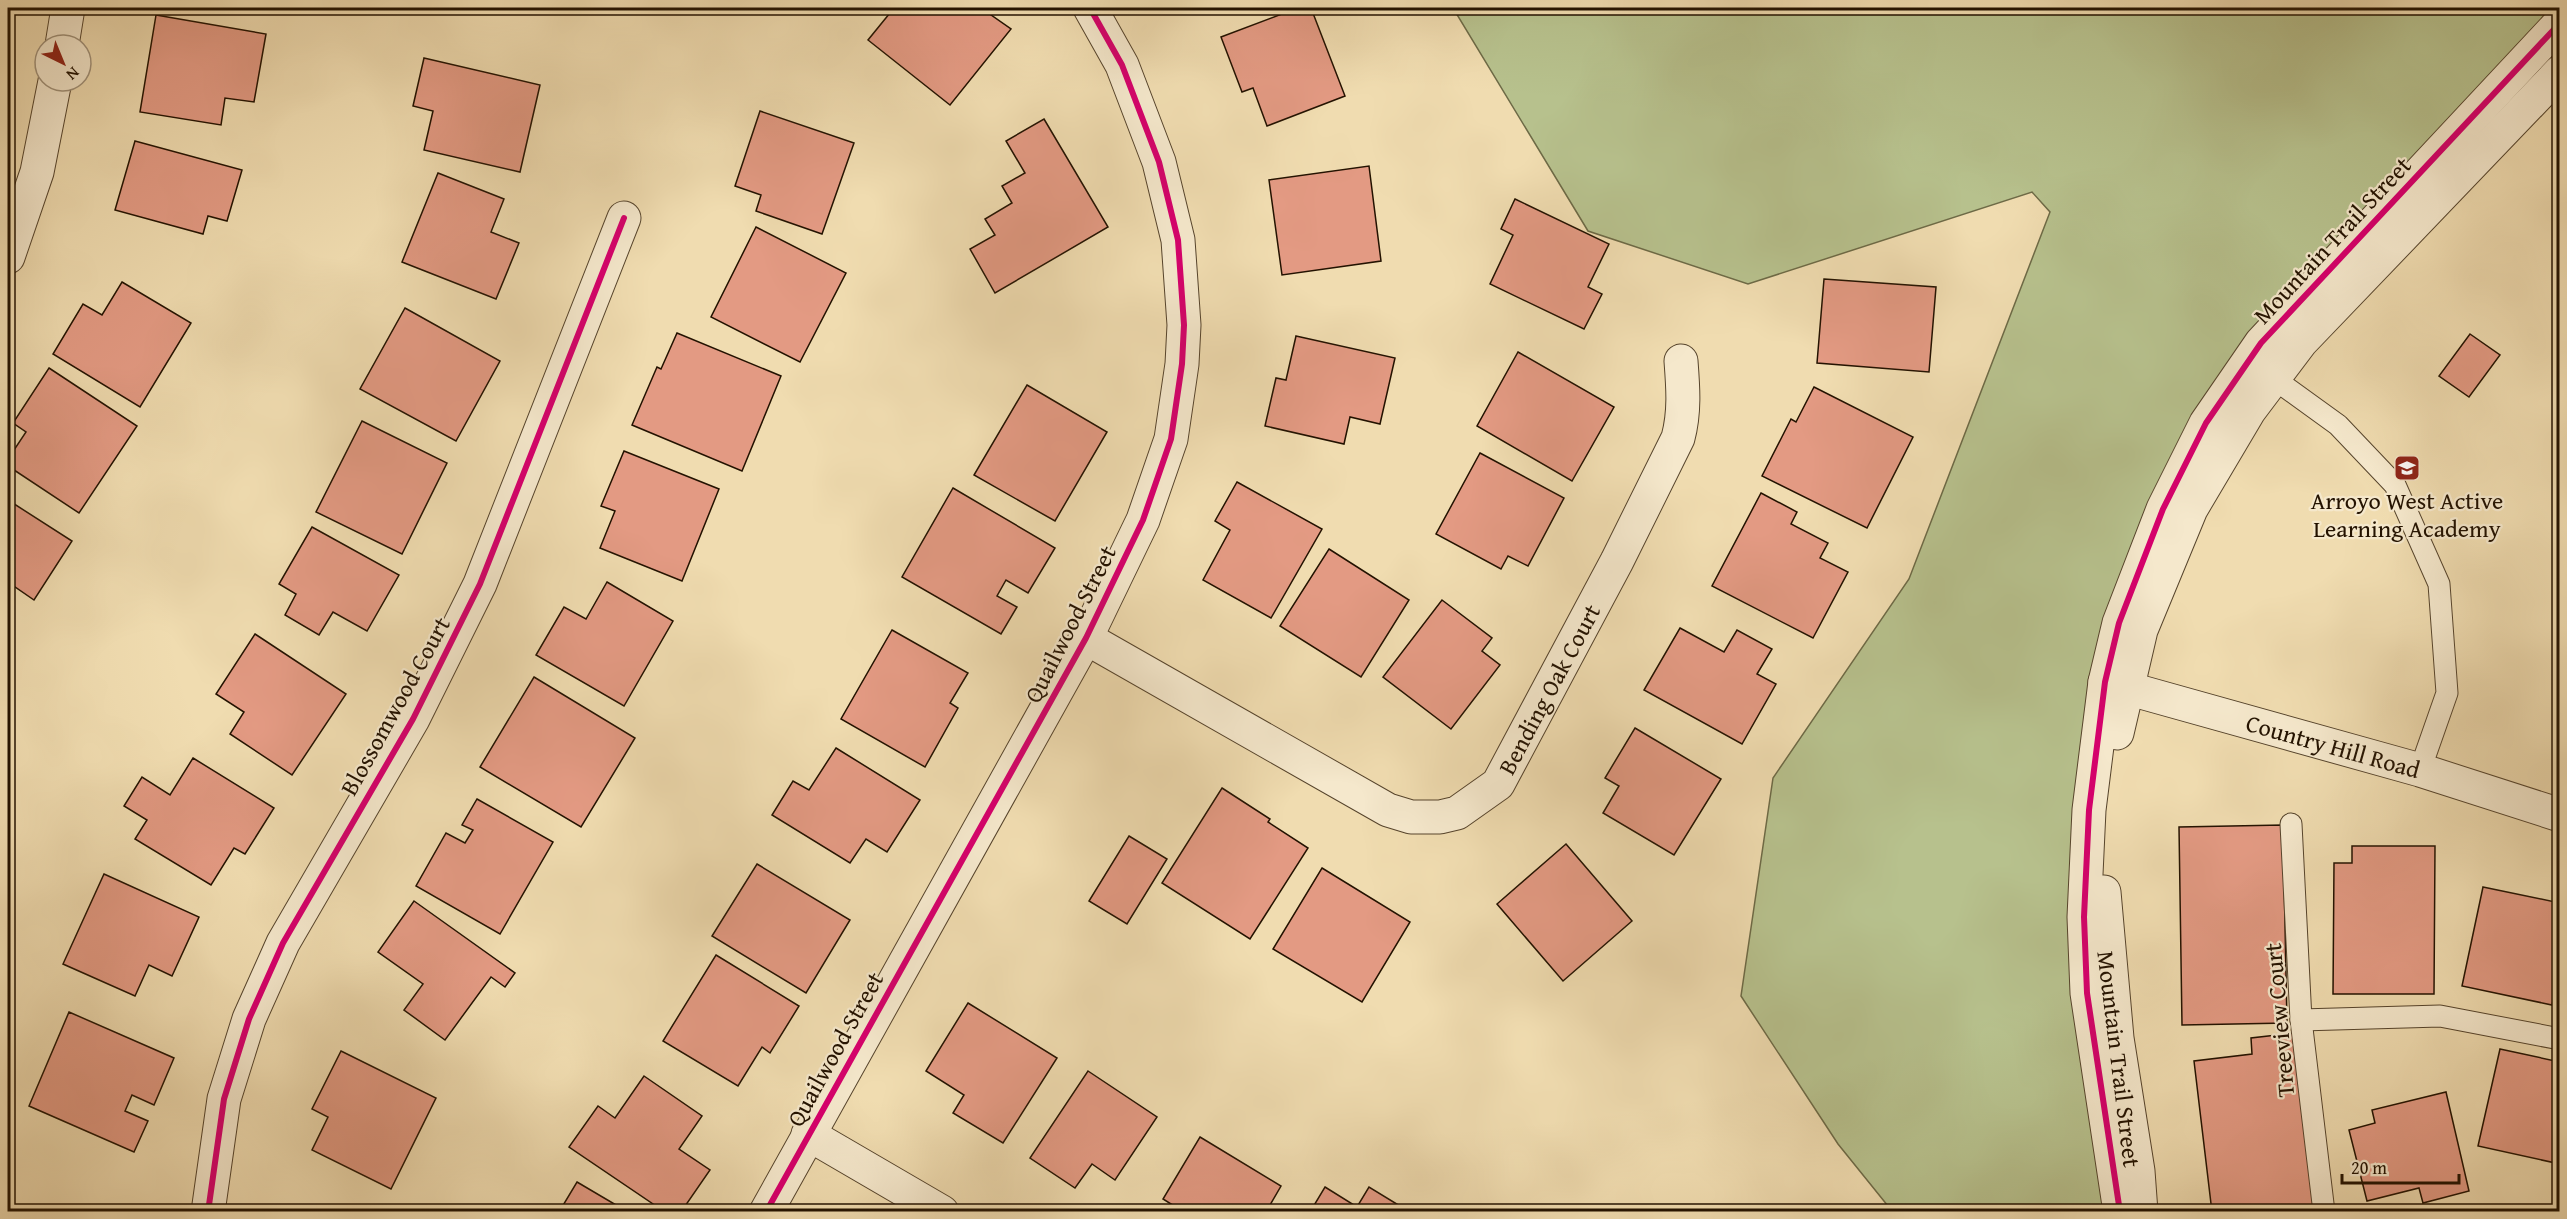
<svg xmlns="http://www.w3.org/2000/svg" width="2567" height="1219" font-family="'Gentium Book Plus',serif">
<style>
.green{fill:#b7c18d;stroke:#6d6a46;stroke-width:1.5}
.building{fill:#e39a83;stroke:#231200;stroke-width:1.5}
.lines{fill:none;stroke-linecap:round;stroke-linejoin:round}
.service-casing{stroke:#56442c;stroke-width:23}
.minor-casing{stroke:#56442c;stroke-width:35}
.tertiary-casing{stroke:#56442c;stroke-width:35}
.service{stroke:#f5e8cc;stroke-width:21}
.minor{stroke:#f5e8cc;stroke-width:33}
.tertiary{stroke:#f5e8cc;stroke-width:33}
.cycleway-casing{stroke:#f5e8cc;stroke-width:10}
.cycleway{stroke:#d6006c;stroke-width:6}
.labels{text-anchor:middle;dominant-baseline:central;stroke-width:4.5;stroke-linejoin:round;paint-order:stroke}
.street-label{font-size:24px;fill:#231200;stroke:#f5e8cc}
.poi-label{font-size:24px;fill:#231200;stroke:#f5e8cc}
</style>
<rect width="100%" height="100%" fill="#f0dcb0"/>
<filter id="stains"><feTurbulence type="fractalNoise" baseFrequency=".00333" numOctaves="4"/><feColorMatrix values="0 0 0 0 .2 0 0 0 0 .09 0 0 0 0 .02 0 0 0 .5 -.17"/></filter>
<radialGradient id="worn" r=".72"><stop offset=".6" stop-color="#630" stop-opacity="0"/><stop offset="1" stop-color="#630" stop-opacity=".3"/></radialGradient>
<path class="green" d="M1453,8H2559L2261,343L2089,810L2120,1211H1892L1838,1144L1741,996L1773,778L1909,579L2050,212L2032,192L1748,284L1588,231Z"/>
<g class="building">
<path d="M894,8H981L1011,29L950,105L868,40Z"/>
<path d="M1298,8H1311L1345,96L1267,126L1253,88L1242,92L1221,37Z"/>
<path d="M156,15L266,34L254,102L225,98L221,125L140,112Z"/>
<path d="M424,58L540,85L520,172L424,150L433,111L413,106Z"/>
<path d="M760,111L854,143L822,234L756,211L761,195L735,186Z"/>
<path d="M1044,119L1108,227L995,293L970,249L995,235L985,219L1012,203L1002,186L1025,173L1006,141Z"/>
<path d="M135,141L242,170L227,221L208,216L203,234L115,210Z"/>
<path d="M1369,166L1381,261L1282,275L1269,180Z"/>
<path d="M438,173L504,199L491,232L519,243L496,299L402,262Z"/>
<path d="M1515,199L1609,244L1588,287L1602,294L1584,329L1490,284L1513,235L1501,229Z"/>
<path d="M756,227L846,273L800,362L711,317Z"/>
<path d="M1824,279L1936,287L1929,372L1817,363Z"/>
<path d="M122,282L191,323L140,407L53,354L83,304L102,315Z"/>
<path d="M405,308L500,361L456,441L360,389Z"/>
<path d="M677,333L781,376L742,471L632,425L657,367L661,369Z"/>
<path d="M2470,334L2500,355L2469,397L2439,376Z"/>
<path d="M1296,336L1395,358L1380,424L1350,417L1344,444L1265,426L1276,378L1286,380Z"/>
<path d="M1518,352L1614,407L1572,481L1477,426Z"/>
<path d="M49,368L137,426L79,513L8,466V459L26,432L13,423Z"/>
<path d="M1027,385L1107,432L1055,521L974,475Z"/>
<path d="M1814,387L1913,437L1867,528L1762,476L1791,419L1796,422Z"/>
<path d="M362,421L447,463L402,554L316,512Z"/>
<path d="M624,451L719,489L682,581L600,548L615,511L601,506Z"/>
<path d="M1480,453L1564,498L1528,566L1508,556L1501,569L1436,534Z"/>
<path d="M1237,482L1322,529L1271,618L1203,580L1230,530L1215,521Z"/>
<path d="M953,488L1055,548L1028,593L1006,580L997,596L1017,607L1001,634L902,577Z"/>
<path d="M1761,493L1797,512L1791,524L1828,543L1820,558L1848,572L1813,638L1712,586Z"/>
<path d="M8,500L72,541L34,600L8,582Z"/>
<path d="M312,527L399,575L367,631L333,612L319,635L285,615L296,594L279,584Z"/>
<path d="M1329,549L1409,600L1361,677L1280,626Z"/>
<path d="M607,582L673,621L624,706L536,655L564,607L586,619Z"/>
<path d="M1442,600L1492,638L1482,651L1500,665L1451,729L1383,677Z"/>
<path d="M1680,628L1724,652L1737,630L1772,649L1757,674L1776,684L1742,744L1644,690Z"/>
<path d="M892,630L968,673L950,703L958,708L925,767L841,719Z"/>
<path d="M255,634L346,694L292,775L230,734L244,712L216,694Z"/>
<path d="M534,677L635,738L581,827L480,767Z"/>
<path d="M1635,728L1721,779L1674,855L1603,813L1619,786L1605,778Z"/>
<path d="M836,748L920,800L887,852L866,839L850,863L772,815L793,781L809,790Z"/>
<path d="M193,758L274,808L245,854L234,848L211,885L135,839L147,820L124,806L142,777L170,795Z"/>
<path d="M1222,788L1270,819L1268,822L1308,848L1250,939L1162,883Z"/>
<path d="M477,799L553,842L500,934L416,886L446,833L465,843L473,830L462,825Z"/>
<path d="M2283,825L2287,1023L2182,1025L2179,827Z"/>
<path d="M1129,836L1167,859L1127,924L1089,901Z"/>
<path d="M1566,844L1632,921L1563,981L1497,904Z"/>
<path d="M2352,846H2435L2434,994H2333L2334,863H2352Z"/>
<path d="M757,864L850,920L806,993L712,936Z"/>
<path d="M1322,868L1410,922L1362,1002L1273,949Z"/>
<path d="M104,874L199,917L172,976L149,965L135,996L63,964Z"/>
<path d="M2483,887L2560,903V970L2552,1005L2462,986Z"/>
<path d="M414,901L515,973L505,987L491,977L445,1040L404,1010L423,984L378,952Z"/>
<path d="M716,955L799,1006L770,1053L762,1047L738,1086L663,1041Z"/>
<path d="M968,1003L1057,1058L1003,1143L953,1113L964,1095L926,1071Z"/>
<path d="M69,1012L174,1058L154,1105L132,1095L125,1111L148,1121L134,1152L29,1106Z"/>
<path d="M2294,1033L2316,1212H2212L2194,1061L2252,1054L2251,1038Z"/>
<path d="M2500,1049L2560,1062V1164L2478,1146Z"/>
<path d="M341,1051L436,1098L391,1189L312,1150L328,1117L312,1109Z"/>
<path d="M1088,1071L1157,1117L1115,1180L1092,1164L1075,1188L1030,1158Z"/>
<path d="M644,1076L702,1116L679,1149L710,1170L681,1212H665L569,1147L598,1106L615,1118Z"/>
<path d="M2446,1092L2469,1191L2423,1203L2419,1188L2367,1201L2349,1130L2375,1123L2372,1110Z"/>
<path d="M1200,1137L1281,1186L1266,1212H1177L1179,1209L1163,1199Z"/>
<path d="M577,1182L628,1212H559Z"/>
<path d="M1325,1187L1357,1207L1369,1187L1405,1209L1403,1212H1310Z"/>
</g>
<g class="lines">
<g class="service-casing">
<g id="service">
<path d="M2273,378L2338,425L2395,485L2439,584L2447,693L2420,770"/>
<path d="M2291,824L2301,1020L2324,1212"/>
<path d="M2301,1020L2440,1016L2560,1039"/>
</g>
</g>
<g class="minor-casing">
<g id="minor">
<path d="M62,45L68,8"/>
<path d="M8,257L37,172L55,81"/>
<path id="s1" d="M1086,638L1388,810L1411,817H1440L1457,813L1498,784L1617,561L1678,438C1685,412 1683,387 1681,361"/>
<path id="s2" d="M2105,682L2420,770L2560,815"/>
<path d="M808,1134L942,1212"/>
<path d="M208,1212L224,1099L249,1019L283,943L413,719L480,584L624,218"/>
<path d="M766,1212L1086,638L1143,520L1171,439L1182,364L1184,325L1178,240L1159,162L1122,65L1090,8"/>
</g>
</g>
<g class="tertiary-casing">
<g id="tertiary">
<path d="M2117,733L2141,630L2191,509L2249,411L2301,342L2560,72"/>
<path d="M2104,892L2117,1038L2138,1171L2141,1212"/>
<path d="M2120,1212L2087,993L2084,917L2089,810L2105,682L2119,623L2163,509L2206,423L2261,343L2560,23"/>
</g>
</g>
<use href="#service" class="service"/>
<use href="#minor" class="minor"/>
<use href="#tertiary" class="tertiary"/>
<g class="cycleway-casing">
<g id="cycleway">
<path d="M208,1212L224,1099L249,1019L283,943L413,719L480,584L624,218"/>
<path d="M766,1212L1086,638L1143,520L1171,439L1182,364L1184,325L1178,240L1159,162L1122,65L1090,8"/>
<path d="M2120,1212L2087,993L2084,917L2089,810L2105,682L2119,623L2163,509L2206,423L2261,343L2560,23"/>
</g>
</g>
<use href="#cycleway" class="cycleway"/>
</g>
<defs>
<g id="school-square" transform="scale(1.35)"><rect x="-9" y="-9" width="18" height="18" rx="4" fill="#8f2418" stroke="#f5e8cc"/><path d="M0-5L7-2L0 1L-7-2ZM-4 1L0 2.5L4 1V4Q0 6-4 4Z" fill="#fff"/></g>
</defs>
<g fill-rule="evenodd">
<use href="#school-square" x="2407" y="468"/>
</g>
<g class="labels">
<g class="street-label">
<text transform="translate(2332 240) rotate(-47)">Mountain Trail Street</text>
<text transform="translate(1070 624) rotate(-63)">Quailwood Street</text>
<text stroke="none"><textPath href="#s1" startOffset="576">Bending Oak Court</textPath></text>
<text transform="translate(395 706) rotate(-61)">Blossomwood Court</text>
<text stroke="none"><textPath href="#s2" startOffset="237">Country Hill Road</textPath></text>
<text transform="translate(2279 1020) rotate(-95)">Treeview Court</text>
<text transform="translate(835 1049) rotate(-61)">Quailwood Street</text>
<text transform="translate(2119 1059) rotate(83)">Mountain Trail Street</text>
</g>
<g class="poi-label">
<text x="2407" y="500">Arroyo West Active<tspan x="2407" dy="28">Learning Academy</tspan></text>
</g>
</g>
<rect width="2567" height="1219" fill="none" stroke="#f0dcb0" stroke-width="30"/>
<rect x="9" y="9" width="2549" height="1201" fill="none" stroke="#231200" stroke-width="3"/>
<rect x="15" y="15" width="2537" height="1189" fill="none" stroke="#231200" stroke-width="1.5"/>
<g transform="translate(63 63) rotate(137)"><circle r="28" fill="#f5e8cc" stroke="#a1927a" stroke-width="1.5"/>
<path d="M0-4.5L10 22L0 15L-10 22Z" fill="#8f2418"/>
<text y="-9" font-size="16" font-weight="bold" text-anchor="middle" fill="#231200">N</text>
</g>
<path d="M2342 1174v9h117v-9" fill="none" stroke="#231200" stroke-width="3"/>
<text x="2351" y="1174" font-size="18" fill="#231200" stroke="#f5e8cc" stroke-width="4.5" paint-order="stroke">20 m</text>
<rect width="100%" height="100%" filter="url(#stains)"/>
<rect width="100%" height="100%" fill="url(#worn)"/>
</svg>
